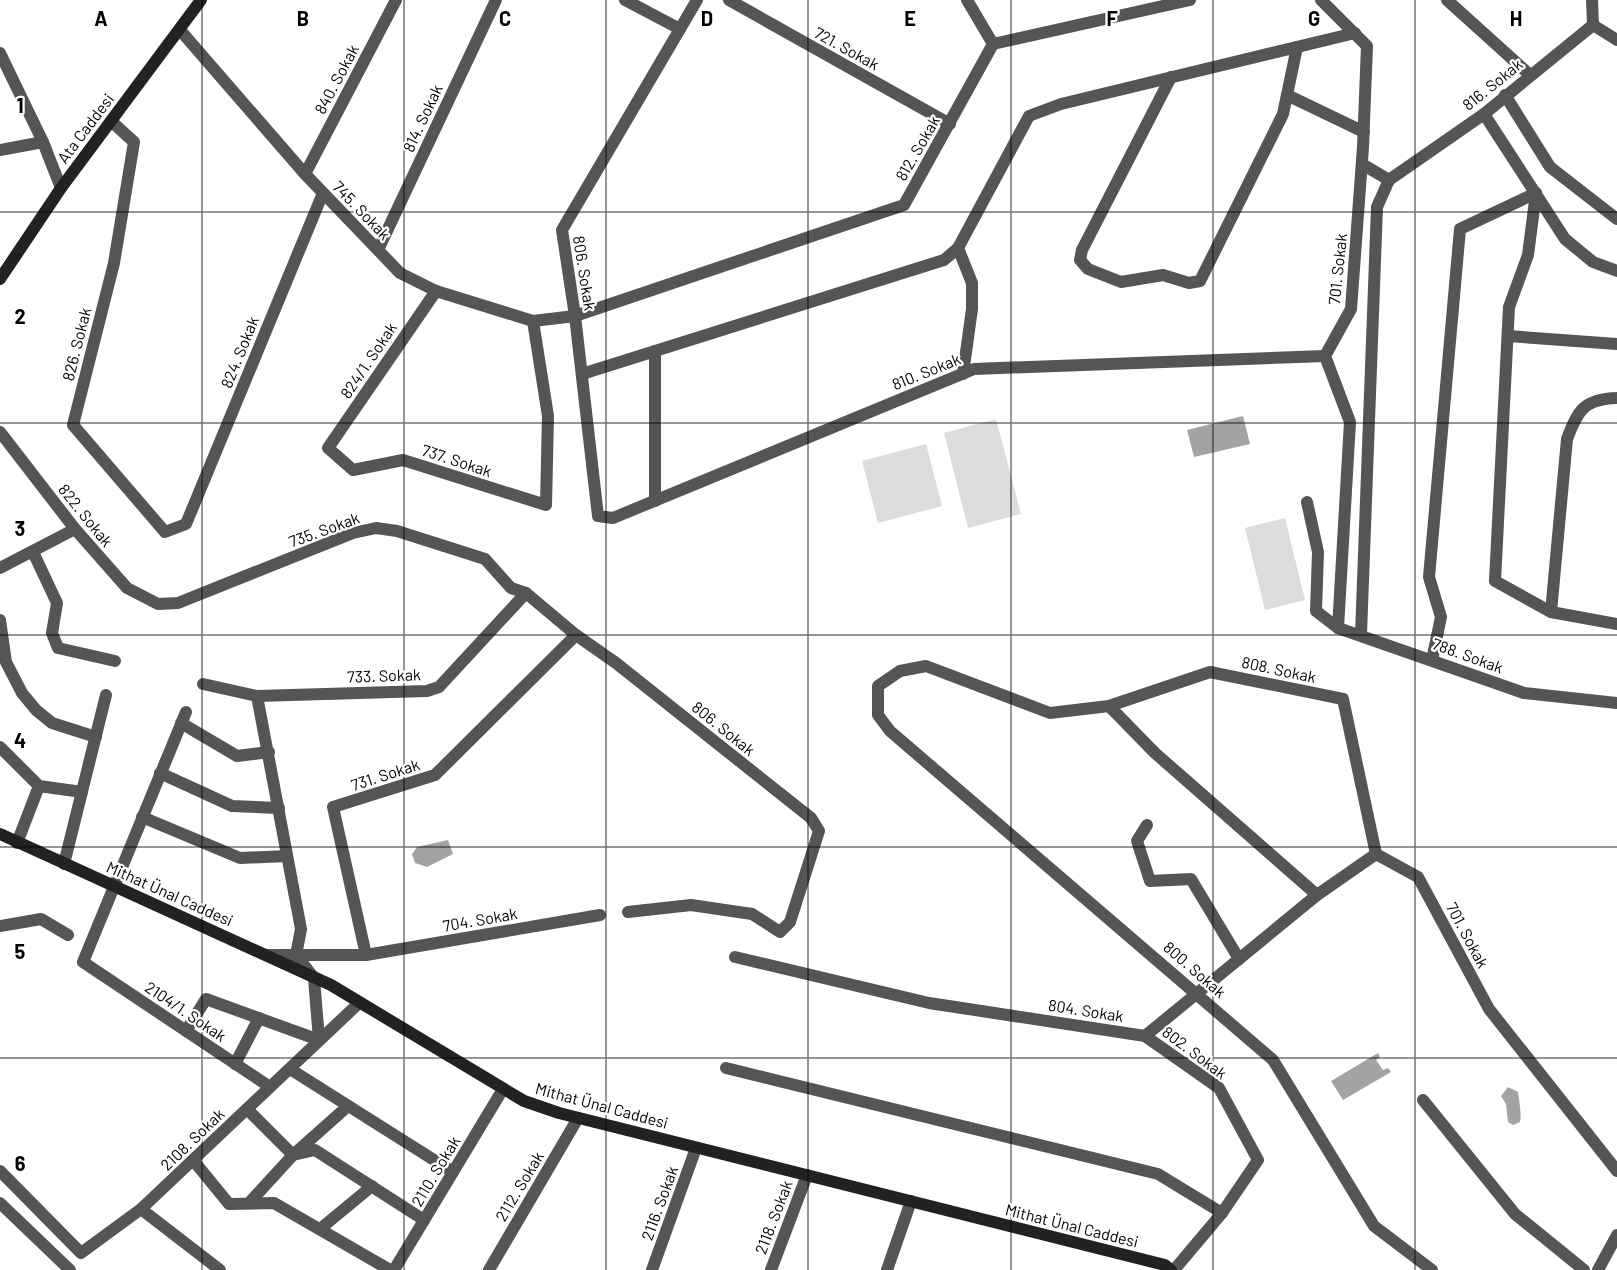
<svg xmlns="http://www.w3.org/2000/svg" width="1617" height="1270" font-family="Barlow,sans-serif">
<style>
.green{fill:#dcdcdc}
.water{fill:#a3a3a3}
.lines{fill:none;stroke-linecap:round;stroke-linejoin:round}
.minor{stroke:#555;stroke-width:12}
.tertiary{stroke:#555;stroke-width:12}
.secondary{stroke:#222;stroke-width:12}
.grid{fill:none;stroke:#000;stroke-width:1.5;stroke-opacity:0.55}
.labels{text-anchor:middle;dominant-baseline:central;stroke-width:4.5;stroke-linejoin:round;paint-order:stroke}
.street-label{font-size:16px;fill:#000;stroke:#fff}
.grid-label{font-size:20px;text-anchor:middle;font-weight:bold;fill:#000;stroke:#fff;stroke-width:4.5;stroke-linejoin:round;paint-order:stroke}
</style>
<rect width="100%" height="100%" fill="#fff"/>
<g class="green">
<path d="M996,419L1021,514L968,528L944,433Z"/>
<path d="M926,444L942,506L878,523L862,461Z"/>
<path d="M1285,518L1305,600L1265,610L1245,528Z"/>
</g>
<g class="water">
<path d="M1243,416L1250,444L1194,457L1187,430Z"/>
<path d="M448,840L453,854L427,867L415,863L412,854L417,847Z"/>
<path d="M1378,1053L1380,1057L1376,1060L1383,1070L1388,1068L1391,1072L1343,1100L1331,1081Z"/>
<path d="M1508,1087L1518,1092C1519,1099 1522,1118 1520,1122L1513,1125L1508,1122L1506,1104L1501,1096Z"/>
</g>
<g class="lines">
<g class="minor">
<path d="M625,0L680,29"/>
<path d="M697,0L562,230L575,316L598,516L613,518L974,369L1325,356"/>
<path d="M729,0L950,124"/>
<path d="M967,0L993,44"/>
<path d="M1321,0L1367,46L1363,147L1351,309L1325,356L1350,422L1338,628"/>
<path d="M1447,0L1530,75"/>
<path d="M1593,25L1617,40"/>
<path d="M180,30L305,174L400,273L436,291L533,321L575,316L904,205L993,44L1190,0"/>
<path d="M0,53L43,142"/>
<path d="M1171,77L1082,250L1080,260L1088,269L1121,282L1163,275L1189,283L1200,281L1283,114L1297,47"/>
<path d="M1287,95L1364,132"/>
<path d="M1505,95L1550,167L1617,219"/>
<path d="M1484,114L1565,239L1593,262L1617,271"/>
<path d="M111,121L134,142L114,263L73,425L165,532L186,524L323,193"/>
<path d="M0,150L43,142L61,188"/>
<path d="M1362,164L1389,180"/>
<path d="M305,174L396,0"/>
<path d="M1389,180L1484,114L1593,25L1592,0"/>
<path d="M1536,193L1528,255L1509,307L1495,581L1551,612L1617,624"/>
<path d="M958,248L972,283V309L963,374"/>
<path d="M378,250L496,0"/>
<path d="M436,291L328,448L353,470L403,460L546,505L548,416L533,321"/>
<path d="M1508,336L1617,344"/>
<path d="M655,351V501"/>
<path d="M582,374L944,260L958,248L1029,116L1061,104L1355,33"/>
<path d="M0,432L75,529L127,588L158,604L178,603L353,533L376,528L397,531L485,559L511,588L526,593L576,635L616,663L811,818L819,831L790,922L780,932L752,914L691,905L628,912"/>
<path d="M1307,502L1318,552L1316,611L1338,628L1524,693L1617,703"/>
<path d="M33,552L57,603L52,633L58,648L115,661"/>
<path d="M0,568L75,529"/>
<path d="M1551,612L1567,439C1578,410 1584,399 1617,398"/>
<path d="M0,620L6,662L22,693L36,710L52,723L96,737"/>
<path d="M1361,634L1377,207L1389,180"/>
<path d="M1432,660L1441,617L1429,577L1460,229L1536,193"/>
<path d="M203,684L257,696L427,691L439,687L526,593"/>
<path d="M257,696L301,929L296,955"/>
<path d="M1109,706L1155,753L1317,895"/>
<path d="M186,712L83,962L270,1087"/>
<path d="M181,723L237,756L269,752"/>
<path d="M0,747L39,786L82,792"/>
<path d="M160,773L232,806L279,808"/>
<path d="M142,817L240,858L287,856"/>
<path d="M1147,825L1137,841L1150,881L1191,879L1239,959"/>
<path d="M17,843L39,786"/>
<path d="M64,864L106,695"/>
<path d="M0,926L41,919L68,935"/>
<path d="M267,955H366L600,915"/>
<path d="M296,955L314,978L319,1040"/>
<path d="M366,955L333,807L435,775L576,635"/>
<path d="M735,957L929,1003L1145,1036L1219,1088L1258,1160L1222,1213L1174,1270"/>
<path d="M186,1031L206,999L319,1040"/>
<path d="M1145,1036L1317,895L1376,854"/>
<path d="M235,1064L259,1018"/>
<path d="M726,1068L1158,1174L1222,1213"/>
<path d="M290,1069L453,1172"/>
<path d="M1423,1100L1515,1214L1584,1270"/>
<path d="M247,1109L293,1155L348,1106"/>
<path d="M193,1160L229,1204L274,1203L390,1270"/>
<path d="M0,1171L81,1253L141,1209L359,1003"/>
<path d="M249,1203L293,1155L315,1150L424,1220"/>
<path d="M141,1209L220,1270"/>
<path d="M320,1229L372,1186"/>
<path d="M394,1270L503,1089"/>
<path d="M489,1270L578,1118"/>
<path d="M652,1270L696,1148"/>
<path d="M771,1270L807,1175"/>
<path d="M887,1270L911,1201"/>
<path d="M1432,1270L1374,1226L1273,1060L890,731L878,715V686L900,671L926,666L1050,713L1109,706L1210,672L1343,699L1376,854L1418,877L1489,1009L1617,1171"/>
<path d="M1598,1270L1617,1235"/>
</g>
<path class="tertiary" d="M0,1203L70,1270"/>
<g class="secondary">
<path d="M0,279L61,188L201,0"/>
<path d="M0,834L331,985L524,1101L559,1113L1165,1265L1171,1270"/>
</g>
</g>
<path class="grid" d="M202,0V1270M404,0V1270M606,0V1270M808,0V1270M1011,0V1270M1213,0V1270M1415,0V1270M0,212H1617M0,423H1617M0,635H1617M0,847H1617M0,1058H1617"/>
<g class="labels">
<g class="street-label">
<text transform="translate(847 48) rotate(29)">721. Sokak</text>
<text transform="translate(336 79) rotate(-62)">840. Sokak</text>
<text transform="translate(1492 84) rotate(-39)">816. Sokak</text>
<text transform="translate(422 118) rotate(-65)">814. Sokak</text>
<text transform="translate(85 128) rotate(-53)">Ata Caddesi</text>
<text transform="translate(917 148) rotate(-60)">812. Sokak</text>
<text transform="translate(362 210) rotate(46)">745. Sokak</text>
<text transform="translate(1337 269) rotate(-84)">701. Sokak</text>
<text transform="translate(585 273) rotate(81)">806. Sokak</text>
<text transform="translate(76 344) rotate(-76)">826. Sokak</text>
<text transform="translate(239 352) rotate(-68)">824. Sokak</text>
<text transform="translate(368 360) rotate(-56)">824/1. Sokak</text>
<text transform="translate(926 371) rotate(-22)">810. Sokak</text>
<text transform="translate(457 460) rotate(18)">737. Sokak</text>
<text transform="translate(86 515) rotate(51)">822. Sokak</text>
<text transform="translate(324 529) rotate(-20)">735. Sokak</text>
<text transform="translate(1468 655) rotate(20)">788. Sokak</text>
<text transform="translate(1279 669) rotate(12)">808. Sokak</text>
<text transform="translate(384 675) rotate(-2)">733. Sokak</text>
<text transform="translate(724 728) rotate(39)">806. Sokak</text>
<text transform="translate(385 774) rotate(-18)">731. Sokak</text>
<text transform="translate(170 893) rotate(24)">Mithat Ünal Caddesi</text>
<text transform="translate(480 919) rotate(-10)">704. Sokak</text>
<text transform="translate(1468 935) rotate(62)">701. Sokak</text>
<text transform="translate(1195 969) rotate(41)">800. Sokak</text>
<text transform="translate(1086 1010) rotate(9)">804. Sokak</text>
<text transform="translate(186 1011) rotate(34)">2104/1. Sokak</text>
<text transform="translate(1195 1052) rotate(37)">802. Sokak</text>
<text transform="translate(602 1105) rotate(15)">Mithat Ünal Caddesi</text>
<text transform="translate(192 1139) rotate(-44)">2108. Sokak</text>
<text transform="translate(435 1171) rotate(-59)">2110. Sokak</text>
<text transform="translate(519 1186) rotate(-59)">2112. Sokak</text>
<text transform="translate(659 1203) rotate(-70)">2116. Sokak</text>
<text transform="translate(773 1217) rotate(-69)">2118. Sokak</text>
<text transform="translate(1072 1225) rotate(14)">Mithat Ünal Caddesi</text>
</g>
</g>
<g class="grid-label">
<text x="101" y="26">A</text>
<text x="303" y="26">B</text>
<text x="505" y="26">C</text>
<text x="707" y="26">D</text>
<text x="910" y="26">E</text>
<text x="1112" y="26">F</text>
<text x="1314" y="26">G</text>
<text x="1516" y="26">H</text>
<text x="20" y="113">1</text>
<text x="20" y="324">2</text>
<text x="20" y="536">3</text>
<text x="20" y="748">4</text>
<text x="20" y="959">5</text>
<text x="20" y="1171">6</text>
</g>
</svg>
